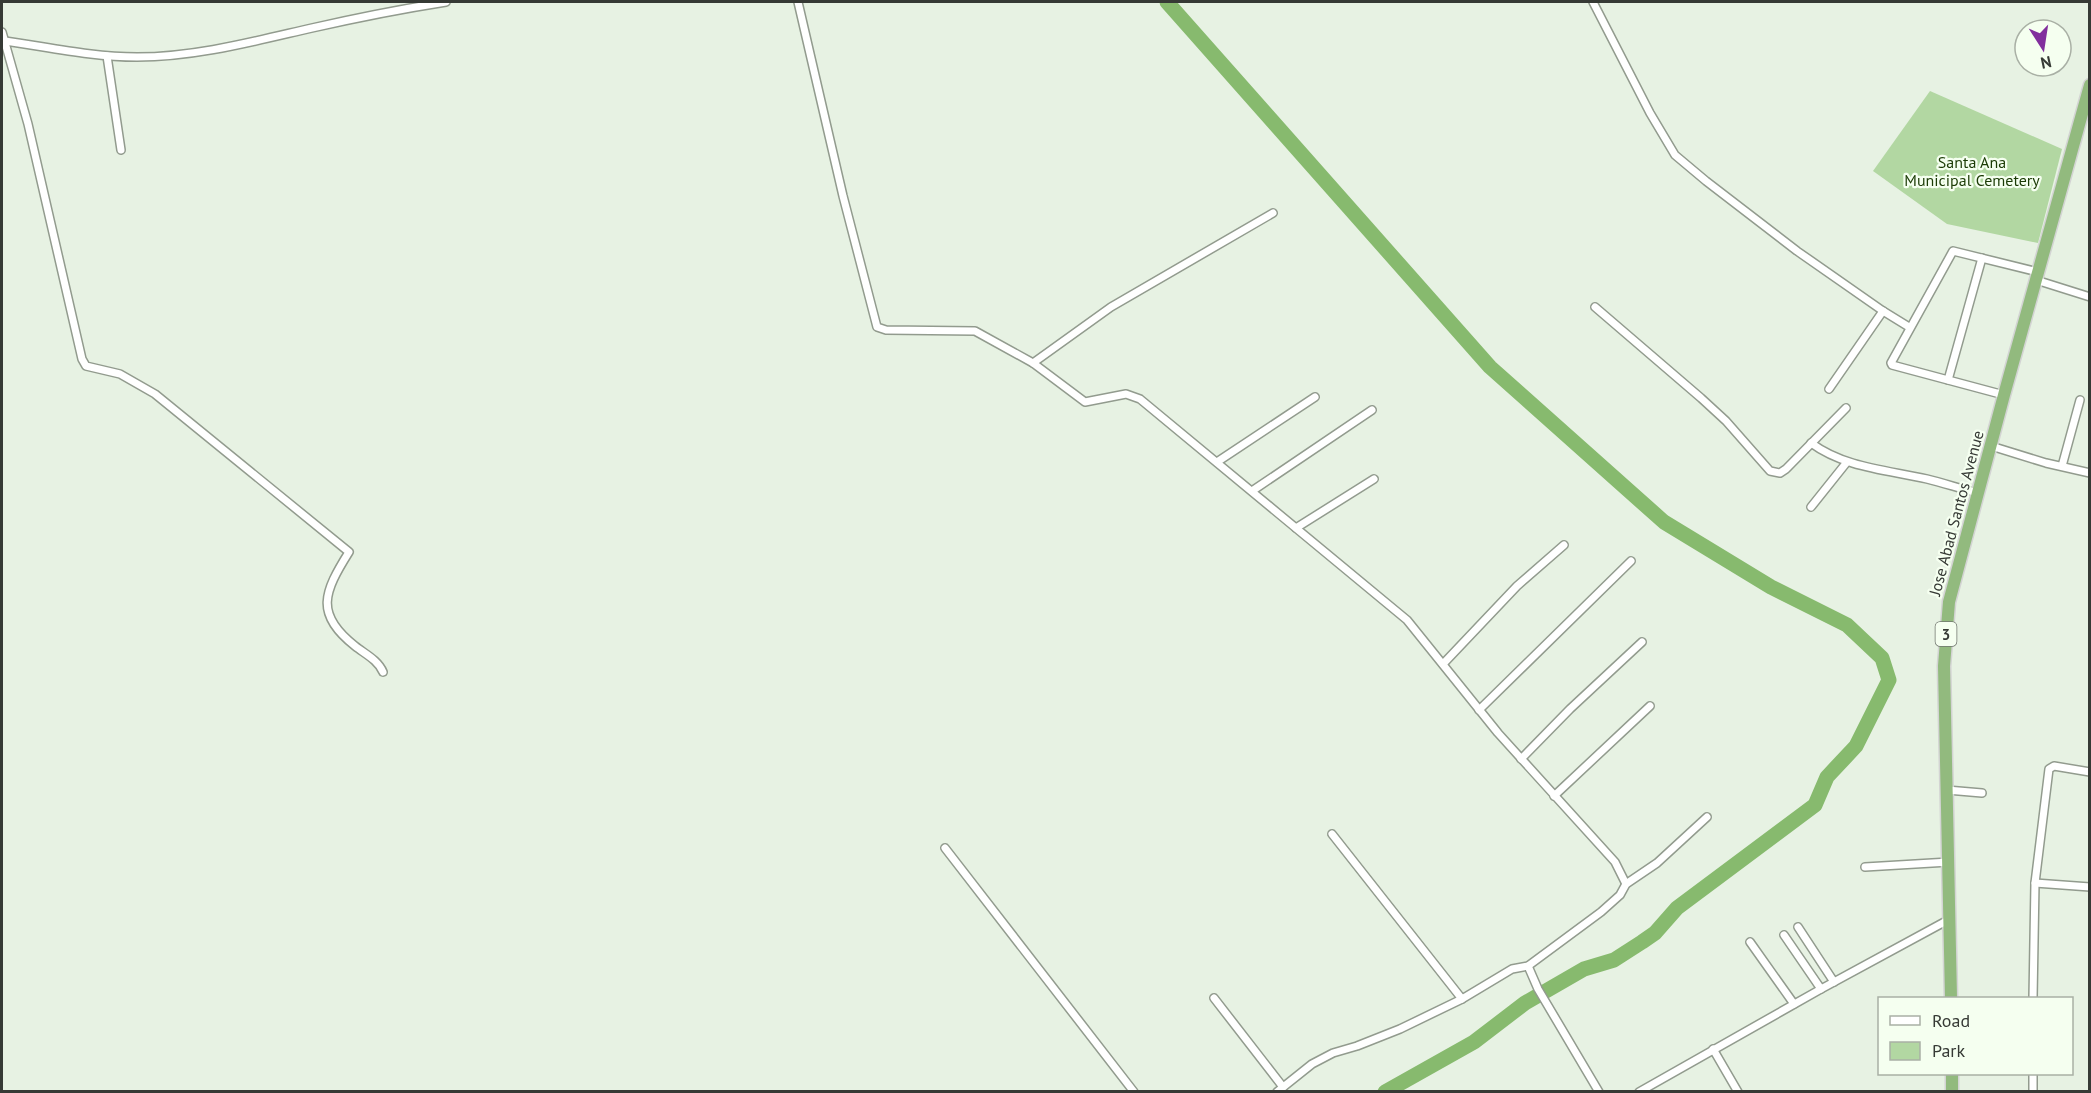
<svg xmlns="http://www.w3.org/2000/svg" width="2091" height="1093" font-family="'PT Sans',sans-serif">
<style>
.green{fill:#b2d7a2}
.lines{fill:none;stroke-linecap:round;stroke-linejoin:round}
.river{stroke:#87ba6e;stroke-width:15}
.minor-casing{stroke:#929b8e;stroke-width:10}
.trunk-casing{stroke:#d3d4d3;stroke-width:15}
.minor{stroke:#fff;stroke-width:7}
.trunk{stroke:#92ba7e;stroke-width:12}
.labels{text-anchor:middle;dominant-baseline:central;stroke-width:4.5;stroke-linejoin:round;paint-order:stroke}
.shield{fill:#f5fff0;stroke:#6f756d;stroke-width:1.5}
.shield-label{font-size:15px;font-weight:bold;fill:#363a35}
.park-label{font-size:16px;fill:#1b3b05;stroke:#f5fff0}
.street-label{font-size:16px;fill:#363a35;stroke:#f5fff0}
</style>
<rect width="100%" height="100%" fill="#e7f2e3"/>
<path class="green" d="M1930,91L2062,149L2038,243L1947,224L1873,171Z"/>
<g class="lines">
<path class="river" d="M1167,2L1490,367L1664,522L1771,587L1847,625L1882,658L1889,680L1856,746L1827,777L1815,805L1677,908L1655,933L1642,942L1614,960L1584,969L1525,1003L1474,1042L1385,1092"/>
<g class="minor-casing">
<g id="minor">
<path d="M798,2L843,196L877,327L886,330L975,331L1033,363L1085,402L1126,394L1140,399L1407,620L1498,733L1615,862L1626,884"/>
<path d="M1593,2L1650,113L1675,155L1706,181L1797,251L1883,311L1909,327"/>
<path d="M2,32L28,124L82,359L86,366L120,374L155,394L349,552C324,592 314,614 355,646C365,654 378,660 383,672"/>
<path d="M5,41C48,47 93,57 137,57C196,57 255,41 312,28C356,18 401,9 446,2"/>
<path d="M107,56L121,150"/>
<path d="M2036,280L2090,297"/>
<path d="M1595,307L1701,398L1726,421L1770,471L1780,473L1786,469L1846,408"/>
<path d="M1033,363L1111,307L1273,213"/>
<path d="M1948,380L1982,258"/>
<path d="M1829,389L1883,311"/>
<path d="M2004,395L1892,365L1891,363L1953,251L2038,272"/>
<path d="M1811,443C1845,468 1888,470 1927,479C1944,483 1961,489 1978,493"/>
<path d="M1991,446L2046,463L2090,473"/>
<path d="M1217,462L1315,397"/>
<path d="M2062,466L2080,400"/>
<path d="M1252,491L1372,410"/>
<path d="M1811,507L1847,462"/>
<path d="M1296,528L1374,479"/>
<path d="M1443,664L1517,586L1564,545"/>
<path d="M1479,710L1631,561"/>
<path d="M1521,759L1570,709L1642,642"/>
<path d="M1947,790L1982,793"/>
<path d="M1554,796L1650,706"/>
<path d="M1332,834L1462,999"/>
<path d="M945,848L1134,1092"/>
<path d="M1865,867L1949,862"/>
<path d="M2035,883L2090,887"/>
<path d="M1798,927L1834,982"/>
<path d="M1784,935L1821,989"/>
<path d="M1750,942L1794,1004"/>
<path d="M1528,966L1538,989L1599,1092"/>
<path d="M1214,998L1283,1087"/>
<path d="M2033,998L2035,883L2049,769L2054,766L2090,772"/>
<path d="M1713,1049L1738,1092"/>
<path d="M2033,1074V1092"/>
<path d="M1277,1092L1312,1064L1333,1053L1357,1046L1400,1029L1462,999L1512,969L1528,966L1601,912L1620,895L1626,884L1657,863L1707,817"/>
<path d="M1639,1092L1821,989L1950,919"/>
</g>
</g>
<g class="trunk-casing">
<g id="trunk">
<path d="M1951,998L1944,666L1949,602L2004,395L2090,85"/>
<path d="M1952,1074V1092"/>
</g>
</g>
<use href="#minor" class="minor"/>
<use href="#trunk" class="trunk"/>
</g>
<g class="labels">
<rect class="shield" x="1935.5" y="622" width="21" height="24" rx="4.5"/>
<g class="shield-label">
<text x="1946" y="634">3</text>
</g>
<g class="park-label">
<text x="1972" y="162">Santa Ana<tspan x="1972" dy="18">Municipal Cemetery</tspan></text>
</g>
<g class="street-label">
<text transform="translate(1956 513) rotate(-75)">Jose Abad Santos Avenue</text>
</g>
</g>
<rect width="2091" height="1093" fill="none" stroke="#363a35" stroke-width="6"/>
<rect x="1878" y="997" width="195" height="78" fill="#f5fff0" stroke="#a9b0a5" stroke-width="1.5"/>
<rect x="1890" y="1016" width="30" height="9" fill="#ffffff" stroke="#a9b0a5" stroke-width="1.5"/>
<text x="1932" y="1027" font-size="18" fill="#363a35">Road</text>
<rect x="1890" y="1042" width="30" height="18" fill="#b2d7a2" stroke="#a9b0a5" stroke-width="1.5"/>
<text x="1932" y="1057" font-size="18" fill="#363a35">Park</text>
<g transform="translate(2043 48) rotate(168)"><circle r="28" fill="#f5fff0" stroke="#a9b0a5" stroke-width="1.5"/>
<path d="M0-4.5L10 22L0 15L-10 22Z" fill="#812e9d"/>
<text y="-9" font-size="16" font-weight="bold" text-anchor="middle" fill="#363a35">N</text>
</g>
</svg>
